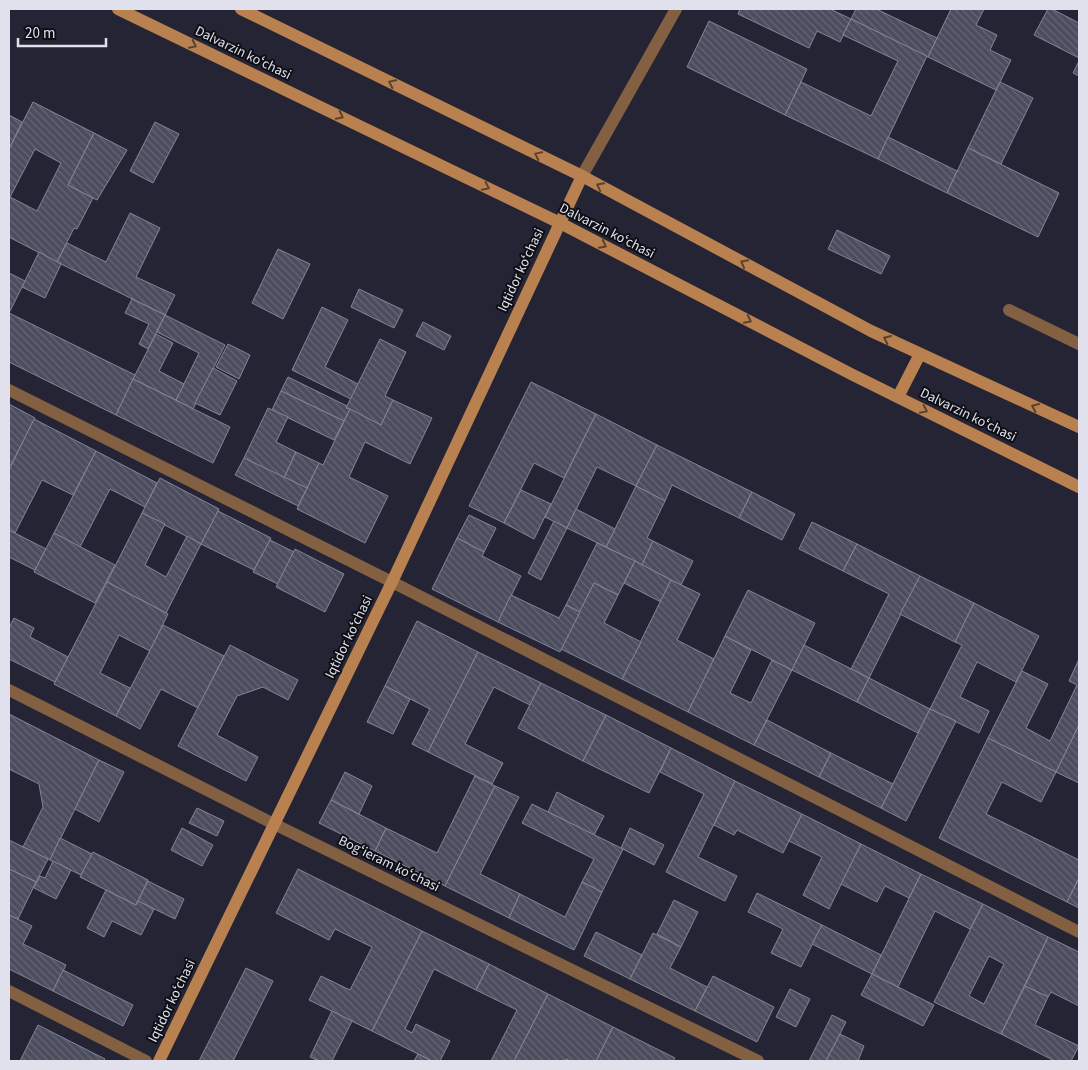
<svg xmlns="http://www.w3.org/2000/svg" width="1088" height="1070" font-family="'Source Sans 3',sans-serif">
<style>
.building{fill:url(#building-back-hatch);stroke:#848598;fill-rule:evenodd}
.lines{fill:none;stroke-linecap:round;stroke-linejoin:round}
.lane{stroke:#846043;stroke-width:12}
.street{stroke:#846043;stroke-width:12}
.secondary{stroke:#b98050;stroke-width:12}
.oneway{stroke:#5b4130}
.labels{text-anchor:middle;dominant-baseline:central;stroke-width:4;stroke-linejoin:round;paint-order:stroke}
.street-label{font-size:14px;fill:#e0e1ec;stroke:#0e0e15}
</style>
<defs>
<pattern id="building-back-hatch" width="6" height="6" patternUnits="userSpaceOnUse" patternTransform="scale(1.25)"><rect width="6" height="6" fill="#4b4c5d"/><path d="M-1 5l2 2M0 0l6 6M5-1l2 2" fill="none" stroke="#656674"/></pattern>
</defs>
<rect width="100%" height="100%" fill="#242434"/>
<g class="building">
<path d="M740,9H830L851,19L840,42L817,31L809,48L738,14Z"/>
<path d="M856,9H876L937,38L928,57L851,19Z"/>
<path d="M951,9H984L976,25L997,35L990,50L1011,60L996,90L928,57Z"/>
<path d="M1048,9H1052L1079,23V58L1034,35Z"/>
<path d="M851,19L927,56L878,159L785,115L801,82L871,116L898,61L843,35Z"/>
<path d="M709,21L807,69L785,115L687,67Z"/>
<path d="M1079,61V76L1073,73Z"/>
<path d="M1000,82L1033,98L1001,164L968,148Z"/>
<path d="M33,102L94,133L68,185L93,198L77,229L74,228L57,262L9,237V149ZM35,149L61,163L37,211L10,197Z"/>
<path d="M9,115L22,122L9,149Z"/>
<path d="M155,122L179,134L153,183L130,171Z"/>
<path d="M94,133L127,150L97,200L68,185Z"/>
<path d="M888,137L957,171L947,193L878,159Z"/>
<path d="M968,148L1059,193L1038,237L947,193Z"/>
<path d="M130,213L160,228L136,277L175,295L165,315L57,262L67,243L106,262Z"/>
<path d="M837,230L890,256L881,274L828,249Z"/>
<path d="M278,249L310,264L283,319L252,303Z"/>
<path d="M39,252L61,264L45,298L22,287Z"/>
<path d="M9,273L25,281L9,313Z"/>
<path d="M359,289L403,310L394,328L351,307Z"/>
<path d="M132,299L165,315L148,349L139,344L149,324L125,313Z"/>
<path d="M322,307L348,320L325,367L358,384L351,399L292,370Z"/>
<path d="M9,313L135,375L116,415L9,362Z"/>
<path d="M165,315L225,345L193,409L176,400L199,353L157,332Z"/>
<path d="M423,322L451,336L444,350L416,336Z"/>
<path d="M156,334L173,343L159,371L184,384L176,400L133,379Z"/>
<path d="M380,339L406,352L385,396L393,400L381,425L346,408Z"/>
<path d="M228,344L250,355L239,379L216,367Z"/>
<path d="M213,368L237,381L220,415L195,403Z"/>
<path d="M288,377L347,406L346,408L350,409L344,421L281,391Z"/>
<path d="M133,379L230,427L213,463L116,415Z"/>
<path d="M531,382L596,414L564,478L534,463L504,523L469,506Z"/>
<path d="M281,391L344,421L334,440L272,410Z"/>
<path d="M393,400L432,418L410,464L365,442L349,477L388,496L365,543L297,509L319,463L323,465L350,409L381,425Z"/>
<path d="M9,404L35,418L11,465L9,464Z"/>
<path d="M268,408L288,417L276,442L296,452L284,478L244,458Z"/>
<path d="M596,414L657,445L636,486L597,467L567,528L545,517Z"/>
<path d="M34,419L96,451L73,495L42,480L15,533L9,530V470Z"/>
<path d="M657,445L752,492L739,518L672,485L665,501L636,486Z"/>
<path d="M96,451L157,483L145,507L110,489L80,547L54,533Z"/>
<path d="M296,452L319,463L307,488L284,478Z"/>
<path d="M244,458L307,488L298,506L235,475Z"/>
<path d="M160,478L219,509L201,544L142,513Z"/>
<path d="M636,486L665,501L647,538L653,541L642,565L606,547Z"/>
<path d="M521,490L551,504L534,539L504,523Z"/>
<path d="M752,492L795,514L782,540L739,518Z"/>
<path d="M576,509L615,529L606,547L567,528Z"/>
<path d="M218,511L271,538L254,570L201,544Z"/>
<path d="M142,513L165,524L145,565L166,577L187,536L201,544L166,613L107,582Z"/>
<path d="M469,515L496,528L484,552L457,538Z"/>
<path d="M554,521L567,528L541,580L528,573Z"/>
<path d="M812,522L857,544L843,571L799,549Z"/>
<path d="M9,530L46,549L35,570L9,557Z"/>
<path d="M54,533L115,565L95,603L34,572Z"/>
<path d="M457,538L484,552L482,556L521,576L498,622L432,589Z"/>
<path d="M270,540L294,552L278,584L253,572Z"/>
<path d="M653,541L693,561L681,585L642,565Z"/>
<path d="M597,543L635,561L618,595L594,583L580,612L566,605Z"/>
<path d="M857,544L920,576L869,678L851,669L889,594L843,571Z"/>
<path d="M295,549L344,574L325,612L276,587Z"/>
<path d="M635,561L671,580L661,602L624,583Z"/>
<path d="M920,576L974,603L955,642L900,614Z"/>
<path d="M671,580L700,594L677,640L714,659L688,712L622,679Z"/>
<path d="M107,582L168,614L150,651L119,635L100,673L130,688L116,716L54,684Z"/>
<path d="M594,583L618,595L604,623L641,642L622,679L561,649Z"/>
<path d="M748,590L815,623L792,670L725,636Z"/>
<path d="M511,595L559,618L566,605L580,612L560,652L498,622Z"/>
<path d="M974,603L1039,636L1016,682L977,662L960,697L989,711L979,733L930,709L962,645L955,642Z"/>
<path d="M14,618L34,628L30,637L68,657L55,682L9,659V628Z"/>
<path d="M417,621L478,652L428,752L412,744L430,709L385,686Z"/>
<path d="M163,625L224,656L198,708L161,689L140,729L116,716Z"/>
<path d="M725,636L751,650L730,693L751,703L772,660L792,670L754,745L688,712Z"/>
<path d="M230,645L298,680L288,700L263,687L237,696L217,735L258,757L246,781L178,746Z"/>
<path d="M804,645L869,678L857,702L792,670Z"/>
<path d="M478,652L541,683L530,705L494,687L465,744L503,763L492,784L428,752Z"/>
<path d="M1079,659V725L1056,772L988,738L1022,671L1048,684L1026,728L1050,741L1077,685L1069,681Z"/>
<path d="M869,678L930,709L918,733L857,702Z"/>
<path d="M541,683L606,715L583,761L518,728Z"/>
<path d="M385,686L410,699L393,734L367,722Z"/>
<path d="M930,709L956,721L906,821L881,808Z"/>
<path d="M9,714L99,760L50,860L23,847L43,807L39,784L9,769Z"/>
<path d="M606,715L671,748L649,793L583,761Z"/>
<path d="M767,720L831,753L819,777L754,745Z"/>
<path d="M1079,725V783L1056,772Z"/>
<path d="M988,738L1056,772L1041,802L1002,782L986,814L1079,860V878L1067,902L939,838Z"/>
<path d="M671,748L735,781L698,857L737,876L725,901L666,872L704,794L660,772Z"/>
<path d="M831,753L893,784L881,808L819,777Z"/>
<path d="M99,760L124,772L99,822L75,809Z"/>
<path d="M345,772L372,786L359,814L331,800Z"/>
<path d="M475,776L495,786L445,886L375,851L386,828L437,853Z"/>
<path d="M735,781L802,814L783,853L737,830L734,835L714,825Z"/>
<path d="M495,786L519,797L480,874L520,894L509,918L445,886Z"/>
<path d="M557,792L604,816L594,835L548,812Z"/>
<path d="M331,800L386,828L375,851L319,823Z"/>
<path d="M532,804L623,849L602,892L582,882L594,859L522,823Z"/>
<path d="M197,808L224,821L217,836L189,823Z"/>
<path d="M802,814L861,844L829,909L803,895L822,857L789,841Z"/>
<path d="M182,828L213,845L202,866L171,850Z"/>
<path d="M630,828L664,845L654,865L621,848Z"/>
<path d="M60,838L92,854L81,875L50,860Z"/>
<path d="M9,840L48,859L36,882L9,869Z"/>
<path d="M861,844L921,874L909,898L885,886L877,902L841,884Z"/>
<path d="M93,852L148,880L136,905L80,877Z"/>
<path d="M53,861L71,870L56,899L34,888L40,876L45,878Z"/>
<path d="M9,869L36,882L18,919L9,915Z"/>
<path d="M298,869L422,931L372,1031L309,1000L321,976L350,990L372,947L335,929L329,940L276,913Z"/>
<path d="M921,874L983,904L970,929L935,911L898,987L872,974Z"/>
<path d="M1079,878V908L1067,902Z"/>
<path d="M148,881L184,899L175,919L138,901Z"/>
<path d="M582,882L602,892L574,950L509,918L520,894L565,917Z"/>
<path d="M106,890L136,905L138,901L154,909L141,935L112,921L104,937L87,928Z"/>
<path d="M757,893L822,925L801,967L771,953L783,929L748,912Z"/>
<path d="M674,900L698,912L681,947L657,934Z"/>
<path d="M983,904L1048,937L1001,1034L934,1002ZM989,956L1004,964L984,1004L969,996Z"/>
<path d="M9,915L32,926L23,944L66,965L53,991L9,969Z"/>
<path d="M822,925L881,955L872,974L812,944Z"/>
<path d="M422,931L489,964L476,990L434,969L405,1029L412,1033L416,1024L450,1041L440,1061H432L372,1031Z"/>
<path d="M596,932L642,955L630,979L584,956Z"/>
<path d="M653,933L681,947L670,968L707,987L695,1011L630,979Z"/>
<path d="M1048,937L1079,952V1006L1051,992L1048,997L1025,986Z"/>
<path d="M489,964L548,994L514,1061H491L517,1010L476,990Z"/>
<path d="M246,968L273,981L233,1061H199Z"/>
<path d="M63,970L133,1005L123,1026L53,991Z"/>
<path d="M872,974L934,1005L923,1026L861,995Z"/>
<path d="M713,976L774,1007L757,1042L695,1011Z"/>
<path d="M1025,986L1048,997L1035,1025L1079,1046L1071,1061H1055L1001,1034Z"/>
<path d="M790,989L810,999L796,1027L776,1017Z"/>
<path d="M548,994L613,1027L596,1061H571L566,1059L565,1061H514Z"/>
<path d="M332,1011L352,1021L332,1061H319L310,1057Z"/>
<path d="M832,1015L846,1022L826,1061H809Z"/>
<path d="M38,1025L105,1059L103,1061H20Z"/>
<path d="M613,1027L675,1058L673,1061H596Z"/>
<path d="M840,1034L864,1046L858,1061H826Z"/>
<path d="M418,1054L432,1061H414Z"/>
</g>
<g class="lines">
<path class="lane" d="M1009,310L1079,344"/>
<g class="street">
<path d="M582,176L676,9"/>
<path d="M9,390L392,582L1079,932"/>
<path d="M9,690L274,824L758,1061"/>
<path d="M9,991L146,1061"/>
</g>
<g class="secondary">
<path d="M118,9L560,223L851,374L1079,487"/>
<path d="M241,9L582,176L871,331L1079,427"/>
<path d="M898,397L920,354"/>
<path d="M159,1061L392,582L582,176"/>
</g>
</g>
<defs><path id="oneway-chevron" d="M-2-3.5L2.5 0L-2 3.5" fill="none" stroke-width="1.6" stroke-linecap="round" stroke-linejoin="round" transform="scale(1.25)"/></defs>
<g class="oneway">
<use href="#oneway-chevron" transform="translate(193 45) rotate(26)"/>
<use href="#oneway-chevron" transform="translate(392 83) rotate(-154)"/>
<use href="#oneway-chevron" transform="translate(340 116) rotate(26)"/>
<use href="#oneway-chevron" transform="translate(538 155) rotate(-154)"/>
<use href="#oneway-chevron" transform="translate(600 186) rotate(-152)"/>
<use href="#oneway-chevron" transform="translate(486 187) rotate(26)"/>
<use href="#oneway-chevron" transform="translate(603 245) rotate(27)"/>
<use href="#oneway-chevron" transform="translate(744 263) rotate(-152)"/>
<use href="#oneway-chevron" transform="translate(748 320) rotate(27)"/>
<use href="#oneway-chevron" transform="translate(887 339) rotate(-155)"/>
<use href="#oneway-chevron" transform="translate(1035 407) rotate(-155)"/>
<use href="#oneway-chevron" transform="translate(924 410) rotate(26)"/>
</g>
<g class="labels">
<g class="street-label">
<text transform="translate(243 53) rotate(26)">Dalvarzin koʻchasi</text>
<text transform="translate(607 231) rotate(27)">Dalvarzin koʻchasi</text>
<text transform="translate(521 270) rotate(-65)">Iqtidor koʻchasi</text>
<text transform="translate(968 415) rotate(26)">Dalvarzin koʻchasi</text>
<text transform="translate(349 637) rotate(-64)">Iqtidor koʻchasi</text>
<text transform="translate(389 864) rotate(26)">Bogʻieram koʻchasi</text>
<text transform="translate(172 1001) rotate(-64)">Iqtidor koʻchasi</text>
</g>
</g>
<rect width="1088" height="1070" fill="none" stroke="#e0e1ec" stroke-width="20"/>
<path d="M18 38v8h88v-8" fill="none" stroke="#e0e1ec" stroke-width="2.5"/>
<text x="25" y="38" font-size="15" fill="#e0e1ec" stroke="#0e0e15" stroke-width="4" paint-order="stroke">20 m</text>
</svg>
